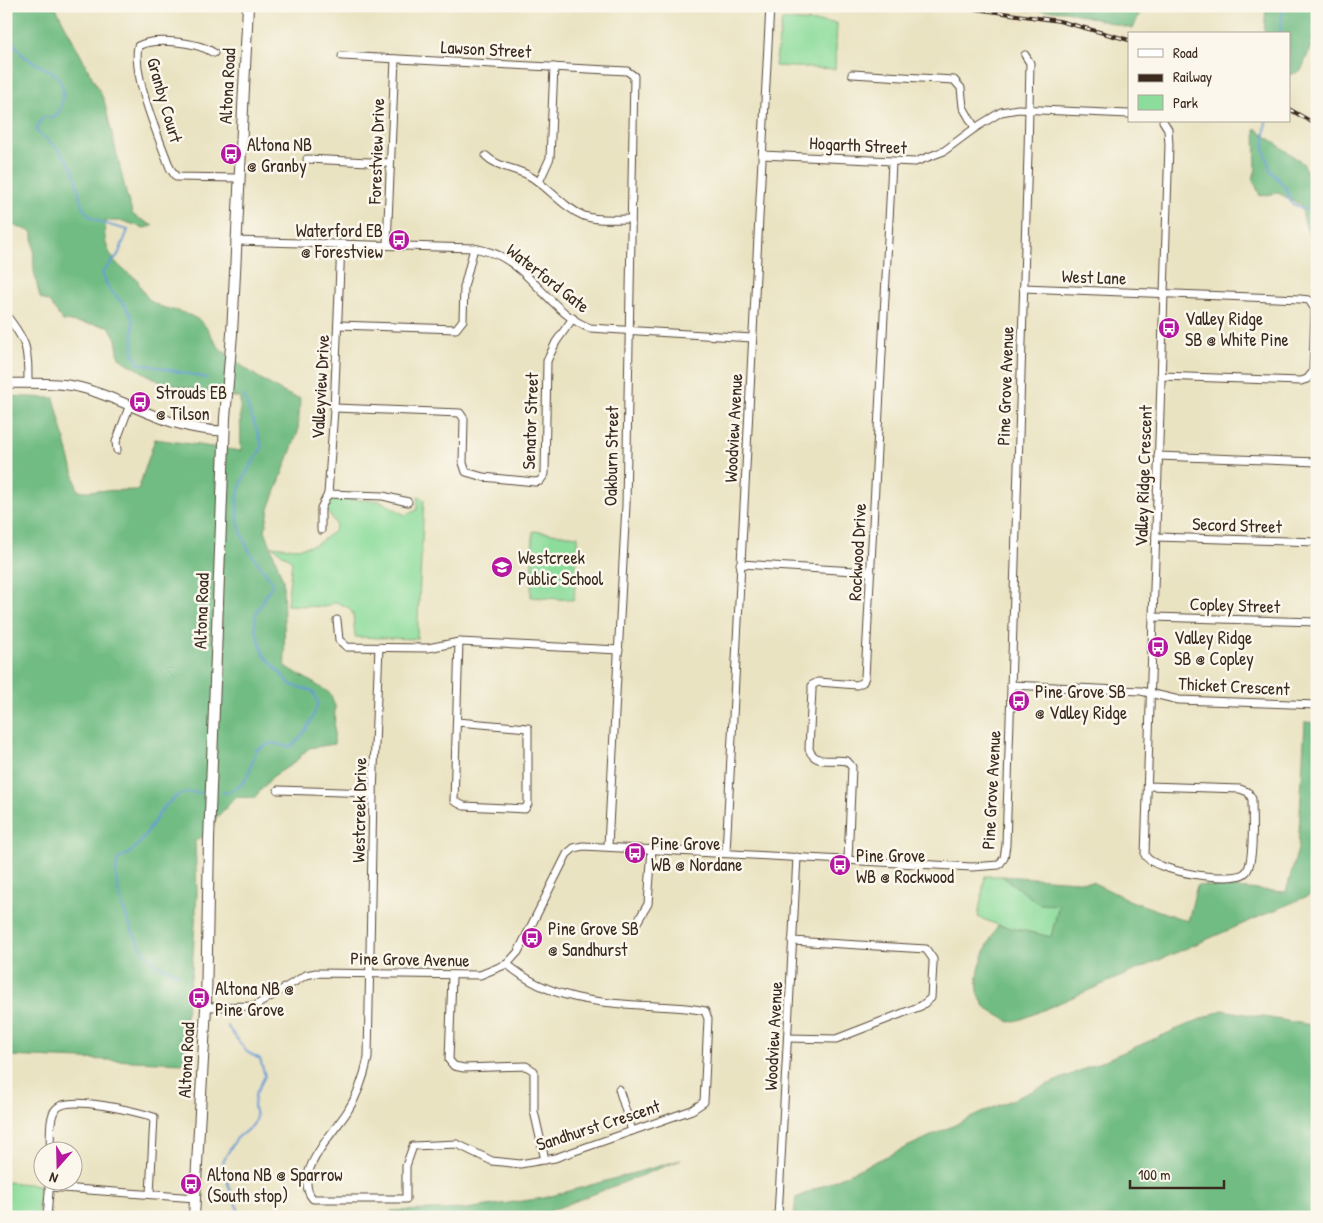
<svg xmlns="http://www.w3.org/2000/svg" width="1323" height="1223" font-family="'Patrick Hand',sans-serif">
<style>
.green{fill:#8cdc9b;stroke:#64835c}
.forest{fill:#71bc83;stroke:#567350}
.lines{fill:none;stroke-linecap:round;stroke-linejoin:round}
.stream{stroke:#689dd5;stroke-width:2}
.minor-casing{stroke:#554637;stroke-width:9}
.tertiary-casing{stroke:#554637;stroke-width:11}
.secondary-casing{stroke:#554637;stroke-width:12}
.minor{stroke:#fff;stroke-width:7}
.tertiary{stroke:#fff;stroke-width:9}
.secondary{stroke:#fff;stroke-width:10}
.rail-casing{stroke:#3b2a1e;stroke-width:4}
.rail{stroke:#fbf7ec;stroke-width:2;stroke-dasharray:5.5;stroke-linecap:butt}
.labels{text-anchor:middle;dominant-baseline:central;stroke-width:5;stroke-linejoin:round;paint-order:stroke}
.street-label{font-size:18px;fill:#3b2a1e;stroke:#fbf7ec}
.poi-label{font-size:18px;fill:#3b2a1e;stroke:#fbf7ec;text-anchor:start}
</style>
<rect width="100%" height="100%" fill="#fbf7ec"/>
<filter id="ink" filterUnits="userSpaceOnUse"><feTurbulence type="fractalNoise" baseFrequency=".02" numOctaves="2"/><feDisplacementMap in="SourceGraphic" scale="10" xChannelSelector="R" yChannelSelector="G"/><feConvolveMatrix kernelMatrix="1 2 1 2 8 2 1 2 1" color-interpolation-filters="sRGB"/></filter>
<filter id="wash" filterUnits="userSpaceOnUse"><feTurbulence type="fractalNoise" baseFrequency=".0096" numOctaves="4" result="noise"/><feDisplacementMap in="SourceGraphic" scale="20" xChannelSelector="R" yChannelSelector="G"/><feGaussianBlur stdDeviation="1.12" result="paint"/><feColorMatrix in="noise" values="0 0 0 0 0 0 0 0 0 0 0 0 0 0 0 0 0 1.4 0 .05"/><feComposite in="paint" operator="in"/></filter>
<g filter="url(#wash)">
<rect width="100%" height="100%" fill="#eae3c2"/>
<g class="green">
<path d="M782,20L837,23L835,69L775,66Z"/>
<path d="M418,496L424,500L417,639L355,637L353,614L349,608L336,602L324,607L287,605L292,561L272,546C291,548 310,551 325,538C331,533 335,534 336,524L326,510V506L332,498L381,501L405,515L417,510Z"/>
<path d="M533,531L578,536L574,600L531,597Z"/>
<path d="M985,876H1002L1039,904H1059L1051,937L998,925L978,917Z"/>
<path d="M6,1182L39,1185L38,1217H6Z"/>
</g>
<g class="forest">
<path d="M6,6H55L104,100L127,197L133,215L153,226L144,228L123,221H106C100,247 115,267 137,279C151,316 169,303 197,319C208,325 211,338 219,347C230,359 285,398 300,398L298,432L269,509L265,530L283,580L285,666L330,693L335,706L334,744L309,748L294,763L272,777L254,798L236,797L216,818L210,832L195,841L197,894L192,970L186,1015L185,1063L6,1056V396L54,398L78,491L138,490L155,439L241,451L240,398L162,383L119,358L116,339L109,326L63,321L49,302L40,298L34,271L33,232L6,223Z"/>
<path d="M1013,6H1129L1142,8L1133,29L1066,11L1028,10Z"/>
<path d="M1266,6H1317V31L1301,71L1289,75V34H1264Z"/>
<path d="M1255,128L1304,164L1310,184L1317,194V247C1306,235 1304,220 1301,205L1278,193L1260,196L1253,179L1256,169Z"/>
<path d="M1305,722L1317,723V892L1022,1019L1010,1022C1003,1017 989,1012 984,1005C967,982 987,946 998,925L1051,937L1059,905L1039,904L1002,876L1092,882L1131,901L1188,921L1197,885L1286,892L1298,849Z"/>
<path d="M1222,1010L1317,1026V1217H794L796,1198L981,1113Z"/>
<path d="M681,1160L545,1213L514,1217H392L391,1211L466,1209L544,1198Z"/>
</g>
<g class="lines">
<g class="stream">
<path d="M1280,34L1283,6"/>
<path d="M6,35C14,41 17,49 24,56C34,64 47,68 55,74C67,84 64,107 55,117L42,118L37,127V132C50,141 65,154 72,168C81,184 75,204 91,217C101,224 116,227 128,230L118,255L102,273L109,289L123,303L133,319V353L138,363L207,378"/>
<path d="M1266,121L1264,148L1270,170L1286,188L1291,203L1317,215"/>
<path d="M223,793C247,789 250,771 256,750L271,743L291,747C306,733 312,721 318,703L313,691L291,685L264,655L255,628L256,613L273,583C267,573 259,565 252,555C239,536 233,507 241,484C246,471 256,459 262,447C258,429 249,414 244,396"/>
<path d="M179,974C171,970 161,967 154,962C135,948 107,880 119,858C147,851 153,805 183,793C188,791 197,793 202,793"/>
<path d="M227,1026L247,1052L260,1059L265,1076L255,1095L254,1107L256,1117L253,1125L236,1139L224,1159L222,1169L241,1217"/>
</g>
</g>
</g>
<g filter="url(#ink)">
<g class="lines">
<g class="minor-casing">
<g id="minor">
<path d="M214,53C198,42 155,37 138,46C132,76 159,138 170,168L176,177L238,178"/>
<path d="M342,56L627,71L634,76L626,505L608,846"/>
<path d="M852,74L954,80L961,88L963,107L975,128"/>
<path d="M762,155L915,162L944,151L975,128L1001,112L1018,109L1129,114"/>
<path d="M486,156C497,167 514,168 528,175C548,186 562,207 584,216C597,221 616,219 630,219"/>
<path d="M307,159L390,163"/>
<path d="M539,182L550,158L554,67"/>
<path d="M235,241L474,248C482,250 492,252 500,256C533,273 556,316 590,328L752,338"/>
<path d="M387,244L395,59"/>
<path d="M1023,288L1300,299L1309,300L1315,309L1313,372L1307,379L1301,381L1161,376"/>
<path d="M6,315C28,343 28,349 28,384"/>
<path d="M338,325L456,329L463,320L464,287L474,248"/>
<path d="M335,408L460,413L464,419L463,463L466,472L483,477L535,482L540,481L545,474L547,361L556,342L573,318"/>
<path d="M117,450L116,442L129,407"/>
<path d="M1158,456L1317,462"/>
<path d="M328,494L383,496L408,502"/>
<path d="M321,530V508L328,494L334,410L341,244"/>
<path d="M1156,537L1317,542"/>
<path d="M740,564L871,572"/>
<path d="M1153,617L1317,622"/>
<path d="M337,620L339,640L347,647L428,648L459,642L619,650"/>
<path d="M379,647L373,793L368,1058C364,1077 358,1095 347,1112C335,1131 291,1175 313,1199H406V1166L413,1146L457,1144L492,1161L520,1164L555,1158L692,1110L704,1102L708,1019L705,1011C688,1007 672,1007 655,1006C601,1003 550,1001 507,964"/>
<path d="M1011,685L1141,691L1179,700L1317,705"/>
<path d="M457,722L528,728V804L525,809L464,806L454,801L459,642"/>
<path d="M1148,786L1240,789L1248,792L1252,799C1252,814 1255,862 1246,872C1235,885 1152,871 1145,855L1169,145L1168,129L1163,121"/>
<path d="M278,790L373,793"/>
<path d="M726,852L770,6"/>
<path d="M848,859L852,767L847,761C833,758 815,766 809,749L812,690V685L818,682L857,685L863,682L865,677L892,163"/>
<path d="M636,924L648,904L652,848"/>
<path d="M452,976L449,1060L454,1066L464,1068L526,1066L534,1071V1111L545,1160"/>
<path d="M206,1007L255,1006L306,975L316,973L480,975L507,964L518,952L567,854L574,848L583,846L972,867L999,865L1004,858L1006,845L1028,153L1030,63L1025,55"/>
<path d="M788,1038L836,1039L921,1006L931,998L933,964V959L926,949L792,941"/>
<path d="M619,1089L632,1131"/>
<path d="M50,1150C51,1140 48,1117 56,1109C68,1094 137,1112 154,1117L150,1194"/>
<path d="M49,1187L195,1198"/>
<path d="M47,1217L50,1180"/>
<path d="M778,1217L797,857"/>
</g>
</g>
<g class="tertiary-casing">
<path id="tertiary" d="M6,383C32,384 62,381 86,389C136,404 170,430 224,431"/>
</g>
<g class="secondary-casing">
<path id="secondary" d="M194,1217L206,1007L209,840L225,418L232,334L248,6"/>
</g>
<use href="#minor" class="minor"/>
<use href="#tertiary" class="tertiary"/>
<use href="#secondary" class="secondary"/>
<g class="rail-casing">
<g id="rail">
<path d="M955,6L1059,21L1129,40"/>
<path d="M1289,109L1317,125"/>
</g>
</g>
<use href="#rail" class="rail"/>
</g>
</g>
<defs>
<g id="bus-disc" transform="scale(1.125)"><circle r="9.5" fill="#b5179e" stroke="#fbf7ec"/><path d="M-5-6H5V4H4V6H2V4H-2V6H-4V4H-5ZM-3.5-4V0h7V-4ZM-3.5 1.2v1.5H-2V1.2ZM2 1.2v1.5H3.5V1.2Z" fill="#fff"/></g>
<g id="school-disc" transform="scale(1.125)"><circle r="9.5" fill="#b5179e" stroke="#fbf7ec"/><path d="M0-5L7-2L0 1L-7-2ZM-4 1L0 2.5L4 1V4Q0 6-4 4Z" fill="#fff"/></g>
</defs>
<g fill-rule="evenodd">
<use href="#bus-disc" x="231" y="154"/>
<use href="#bus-disc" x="399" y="240"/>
<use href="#bus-disc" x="1169" y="328"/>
<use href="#bus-disc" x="140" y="402"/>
<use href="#school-disc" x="502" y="567"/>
<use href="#bus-disc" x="1158" y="647"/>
<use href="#bus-disc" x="1019" y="701"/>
<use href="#bus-disc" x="635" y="853"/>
<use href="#bus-disc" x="840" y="865"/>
<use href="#bus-disc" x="532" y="938"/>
<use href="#bus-disc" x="199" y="998"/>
<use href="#bus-disc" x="191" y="1184"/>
</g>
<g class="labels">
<g class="street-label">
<text transform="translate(486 49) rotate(3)">Lawson Street</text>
<text transform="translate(227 86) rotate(-87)">Altona Road</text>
<text transform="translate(165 100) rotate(74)">Granby Court</text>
<text transform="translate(858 145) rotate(3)">Hogarth Street</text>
<text transform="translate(376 151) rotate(-88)">Forestview Drive</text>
<text transform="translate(1094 277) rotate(2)">West Lane</text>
<text transform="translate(548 278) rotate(38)">Waterford Gate</text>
<text transform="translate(1005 386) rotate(-88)">Pine Grove Avenue</text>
<text transform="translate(320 387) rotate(-87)">Valleyview Drive</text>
<text transform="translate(530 421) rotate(-88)">Senator Street</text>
<text transform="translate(733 428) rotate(-87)">Woodview Avenue</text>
<text transform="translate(611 456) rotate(-89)">Oakburn Street</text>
<text transform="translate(1143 476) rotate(-88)">Valley Ridge Crescent</text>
<text transform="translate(1237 525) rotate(2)">Secord Street</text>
<text transform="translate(857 552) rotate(-87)">Rockwood Drive</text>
<text transform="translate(1235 605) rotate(2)">Copley Street</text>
<text transform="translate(201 611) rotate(-88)">Altona Road</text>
<text transform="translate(1234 686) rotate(3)">Thicket Crescent</text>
<text transform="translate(991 790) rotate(-87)">Pine Grove Avenue</text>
<text transform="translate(359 810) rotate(-89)">Westcreek Drive</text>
<text transform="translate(410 959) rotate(1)">Pine Grove Avenue</text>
<text transform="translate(773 1036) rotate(-87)">Woodview Avenue</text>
<text transform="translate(186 1060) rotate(-87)">Altona Road</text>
<text transform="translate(598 1125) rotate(-18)">Sandhurst Crescent</text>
</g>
<g class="poi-label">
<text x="247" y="144">Altona NB<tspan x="247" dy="21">@ Granby</tspan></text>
<text x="383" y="230" text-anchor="end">Waterford EB<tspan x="383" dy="21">@ Forestview</tspan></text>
<text x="1185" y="318">Valley Ridge<tspan x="1185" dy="21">SB @ White Pine</tspan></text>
<text x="156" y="392">Strouds EB<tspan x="156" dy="21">@ Tilson</tspan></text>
<text x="518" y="557">Westcreek<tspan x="518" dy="21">Public School</tspan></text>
<text x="1174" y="637">Valley Ridge<tspan x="1174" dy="21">SB @ Copley</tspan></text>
<text x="1035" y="691">Pine Grove SB<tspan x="1035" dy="21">@ Valley Ridge</tspan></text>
<text x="651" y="843">Pine Grove<tspan x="651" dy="21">WB @ Nordane</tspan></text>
<text x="856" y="855">Pine Grove<tspan x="856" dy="21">WB @ Rockwood</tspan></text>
<text x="548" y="928">Pine Grove SB<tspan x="548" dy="21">@ Sandhurst</tspan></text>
<text x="215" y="988">Altona NB @<tspan x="215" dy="21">Pine Grove</tspan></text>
<text x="207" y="1174">Altona NB @ Sparrow<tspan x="207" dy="21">(South stop)</tspan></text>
</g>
</g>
<rect width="1323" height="1223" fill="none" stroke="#fbf7ec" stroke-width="25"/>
<rect x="1128" y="32" width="162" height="90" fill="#fbf7ec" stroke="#aea59a"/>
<rect x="1138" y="49" width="25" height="8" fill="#ffffff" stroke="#aea59a"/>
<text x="1173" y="58" font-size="15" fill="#3b2a1e">Road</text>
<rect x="1138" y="74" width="25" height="8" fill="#3b2a1e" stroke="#aea59a"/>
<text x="1173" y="82" font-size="15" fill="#3b2a1e">Railway</text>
<rect x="1138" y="95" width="25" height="15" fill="#8cdc9b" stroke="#aea59a"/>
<text x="1173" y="108" font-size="15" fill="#3b2a1e">Park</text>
<g transform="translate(58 1166) rotate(200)"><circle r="24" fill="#fbf7ec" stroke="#aea59a"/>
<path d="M0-4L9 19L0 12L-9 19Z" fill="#b5179e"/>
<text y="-8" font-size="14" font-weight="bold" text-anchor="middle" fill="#3b2a1e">N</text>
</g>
<path d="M1130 1180v8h94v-8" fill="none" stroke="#3b2a1e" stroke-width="2.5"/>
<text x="1138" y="1180" font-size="15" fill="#3b2a1e" stroke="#fbf7ec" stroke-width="4" paint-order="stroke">100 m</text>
</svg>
